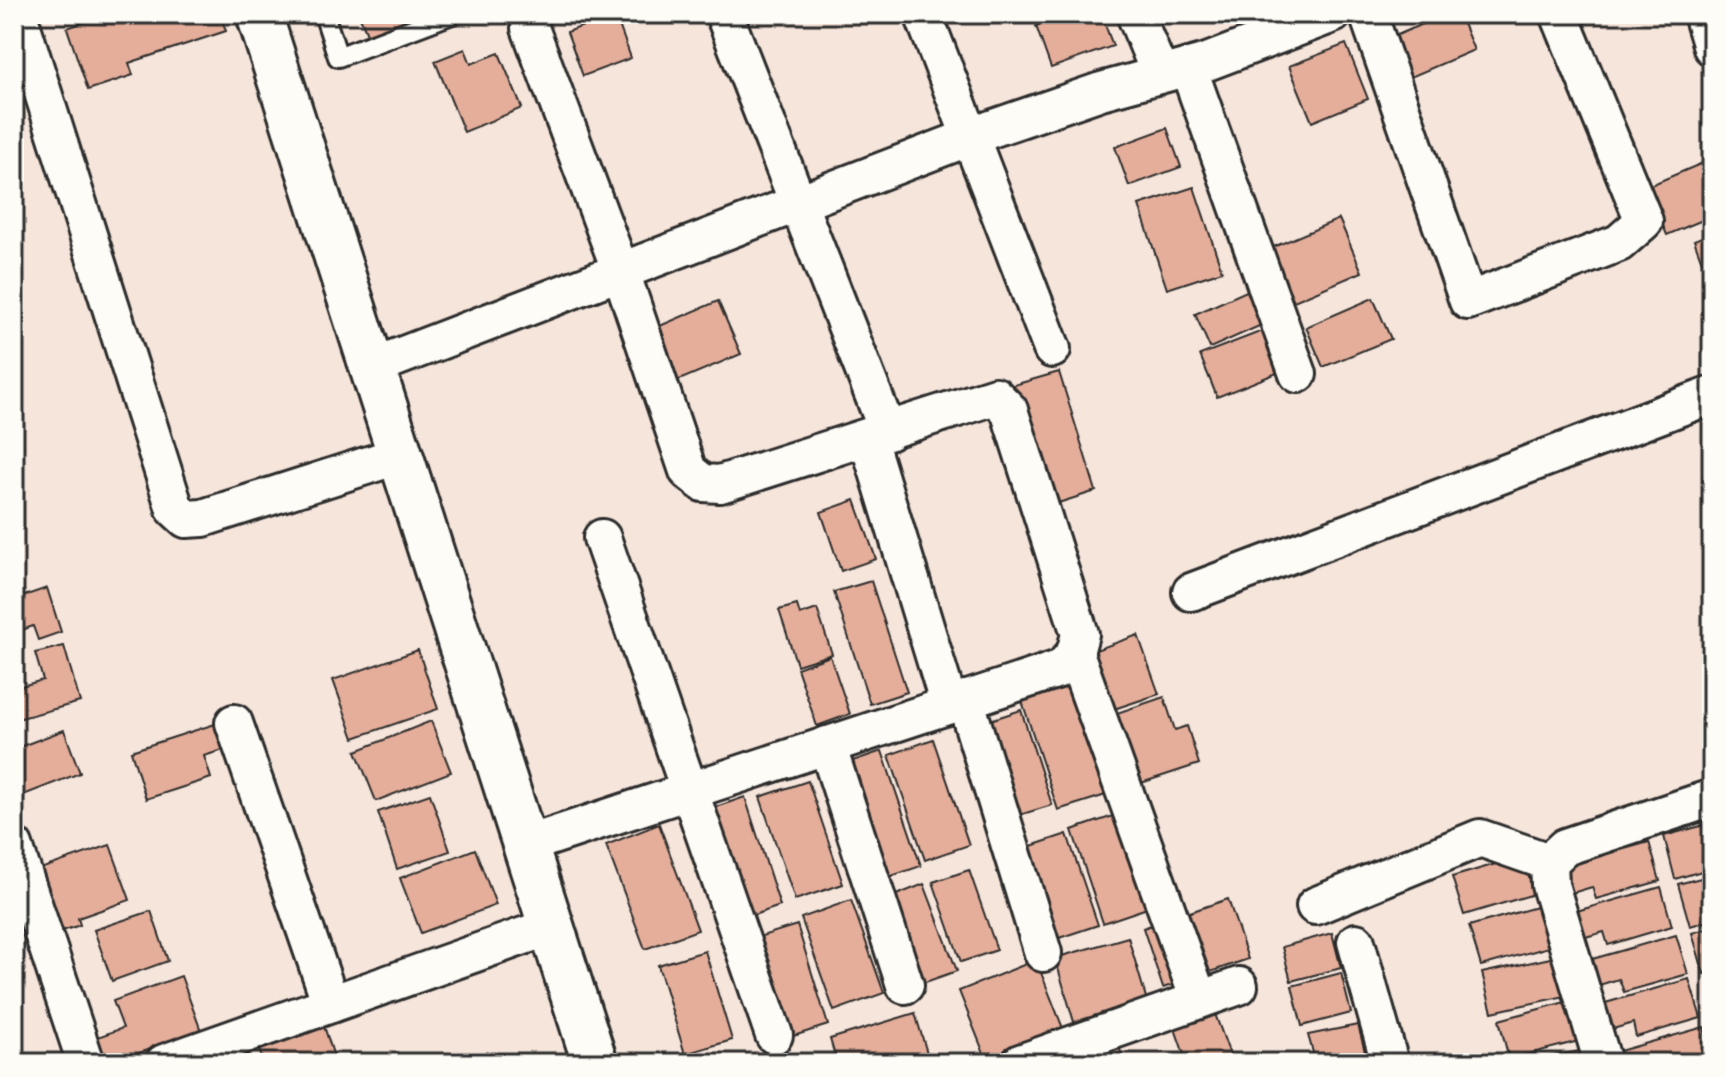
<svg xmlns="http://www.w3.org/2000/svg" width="1726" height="1077" font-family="'Playpen Sans',sans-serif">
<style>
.building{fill:#e5ae9a;stroke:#2b2b2b;stroke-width:2}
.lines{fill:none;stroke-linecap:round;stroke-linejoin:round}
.lane-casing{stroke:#2b2b2b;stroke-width:24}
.street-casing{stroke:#2b2b2b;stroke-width:42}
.secondary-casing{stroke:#2b2b2b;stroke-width:50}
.lane{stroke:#fdfcf7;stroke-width:18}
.street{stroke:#fdfcf7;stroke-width:36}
.secondary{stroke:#fdfcf7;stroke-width:44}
</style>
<rect width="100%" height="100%" fill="#f6e5db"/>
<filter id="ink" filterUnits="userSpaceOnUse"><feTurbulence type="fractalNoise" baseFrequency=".0125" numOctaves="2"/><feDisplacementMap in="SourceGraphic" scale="16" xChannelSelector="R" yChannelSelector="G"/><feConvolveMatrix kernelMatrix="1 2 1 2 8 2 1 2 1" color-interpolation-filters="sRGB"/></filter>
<g filter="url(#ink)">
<g class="building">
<path d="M108,14H220L226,31L129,63L133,75L88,90L67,28Z"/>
<path d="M369,14H404L408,24L370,41L360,17Z"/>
<path d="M615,14L631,58L583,76L567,32Z"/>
<path d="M1070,14H1101L1113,46L1051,68L1036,26Z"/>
<path d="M1446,14H1459L1474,50L1399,82L1381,42Z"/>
<path d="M1346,44L1368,99L1312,122L1289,66Z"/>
<path d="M465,49L471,64L499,53L522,108L464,132L435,61Z"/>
<path d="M1167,128L1181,167L1129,186L1115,147Z"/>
<path d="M1712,159V216L1667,235L1646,187Z"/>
<path d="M1194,187L1222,271L1167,289L1139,205Z"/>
<path d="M1339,219L1362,272L1294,301L1271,248Z"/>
<path d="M1712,233V289L1694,240Z"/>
<path d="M1251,289L1266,323L1210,348L1195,314Z"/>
<path d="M1373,298L1391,339L1323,367L1306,327Z"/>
<path d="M718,301L741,354L677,381L655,328Z"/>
<path d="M1265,330L1282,371L1217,397L1200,355Z"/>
<path d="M1059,372L1096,491L1052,505L1014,385Z"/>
<path d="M855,500L876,559L841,571L821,512Z"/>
<path d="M18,580L24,596L47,588L61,632L38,640L33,626L14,633V581Z"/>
<path d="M871,581L907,692L870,704L834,592Z"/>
<path d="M797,605L800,615L817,609L832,654L797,665L779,610Z"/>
<path d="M1138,635L1159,694L1108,711L1087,653Z"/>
<path d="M64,646L80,702L14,720V688L43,680L35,653Z"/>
<path d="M418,650L438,709L354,738L333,680Z"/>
<path d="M830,656L850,714L817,726L797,668Z"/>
<path d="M1073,685L1109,794L1058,810L1022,701Z"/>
<path d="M1164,697L1175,730L1187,726L1199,764L1132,786L1108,716Z"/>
<path d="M1021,710L1052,805L1006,819L975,725Z"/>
<path d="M431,721L451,772L376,801L356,751Z"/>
<path d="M215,724L223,750L204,756L211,778L146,799L131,751Z"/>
<path d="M64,730L80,773L21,796L14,779V749Z"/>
<path d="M933,739L969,845L925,860L889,755Z"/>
<path d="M882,751L921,866L874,882L835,767Z"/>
<path d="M808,781L843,884L795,900L760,797Z"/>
<path d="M430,794L450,851L397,869L378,812Z"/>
<path d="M745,797L780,906L739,920L704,811Z"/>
<path d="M1119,814L1150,907L1103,923L1072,830Z"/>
<path d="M1712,823V868L1675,879L1664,836Z"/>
<path d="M659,824L698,930L645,949L606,845Z"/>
<path d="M1067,834L1098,925L1047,942L1016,851Z"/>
<path d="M1649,842L1660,881L1596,899L1592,887L1562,896L1554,869Z"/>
<path d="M110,845L130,900L78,918L80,925L62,931L40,869Z"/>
<path d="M475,849L496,905L421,933L400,878Z"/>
<path d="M1523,856L1534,894L1464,915L1452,877Z"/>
<path d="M969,870L997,950L961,962L933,882Z"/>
<path d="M1712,875V920L1690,926L1678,884Z"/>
<path d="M924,884L957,971L914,986L881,901Z"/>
<path d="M1661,887L1672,926L1608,945L1604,932L1574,940L1566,914Z"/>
<path d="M1228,899L1248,959L1163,988L1143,928Z"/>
<path d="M851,900L884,993L834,1011L801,918Z"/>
<path d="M1540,906L1552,946L1481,966L1469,926Z"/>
<path d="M151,911L168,961L112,981L94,930Z"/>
<path d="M797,925L828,1025L781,1040L749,940Z"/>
<path d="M1712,927V972L1704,974L1692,933Z"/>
<path d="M1332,933L1341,968L1291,981L1282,947Z"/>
<path d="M1676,935L1688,974L1624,992L1619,979L1589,988L1582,962Z"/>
<path d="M1128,937L1147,1001L1074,1022L1055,958Z"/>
<path d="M705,951L732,1040L685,1054L658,965Z"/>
<path d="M1555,957L1565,996L1492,1012L1482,973Z"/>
<path d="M1036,960L1064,1031L987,1061L959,991Z"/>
<path d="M1341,973L1351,1013L1302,1026L1292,986Z"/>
<path d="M181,976L201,1031L111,1063H97L89,1040L123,1028L113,1001Z"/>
<path d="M1689,979L1701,1018L1636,1037L1633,1023L1603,1032L1595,1006Z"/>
<path d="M1569,1001L1579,1041L1509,1059L1499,1020Z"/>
<path d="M1211,1003L1233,1063H1187L1171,1017Z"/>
<path d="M915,1013L930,1063H837L830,1039Z"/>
<path d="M1358,1025L1368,1063H1316L1308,1035Z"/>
<path d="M324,1026L336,1063H264L258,1047Z"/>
<path d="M1704,1027L1712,1063H1612L1609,1054Z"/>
<path d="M1118,1044L1125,1063H1087L1084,1055Z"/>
<path d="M1585,1050L1588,1063H1518Z"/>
</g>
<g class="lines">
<g class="lane-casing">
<path id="lane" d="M324,14L338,57L452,14"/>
</g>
<g class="street-casing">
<g id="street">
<path d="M18,14L175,509L186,519L203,518L400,455"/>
<path d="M724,14L888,432"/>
<path d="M923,14L1052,349"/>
<path d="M1135,14L1160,74"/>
<path d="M1368,14L1468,301L1619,243L1644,221L1559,14"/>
<path d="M1702,14L1712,47"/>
<path d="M1188,67L1298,374"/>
<path d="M372,367L991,129L1101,91L1207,62L1333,14"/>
<path d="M868,439L949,705"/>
<path d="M602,538L774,1035"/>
<path d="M1191,592L1712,395"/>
<path d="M1075,653L1199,1000"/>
<path d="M965,699L1043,953"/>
<path d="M234,723L331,1004"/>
<path d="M827,745L905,985"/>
<path d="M525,845L1062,668L1075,653L1080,634L1009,410L995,396L720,484L703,483L688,471L621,272L530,28"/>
<path d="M14,846L86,1063"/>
<path d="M1315,906L1480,838L1549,862"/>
<path d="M1356,942L1390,1063"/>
<path d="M164,1063L552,926"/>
<path d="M1020,1063L1239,986"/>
<path d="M1603,1063L1550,885L1549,862L1565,847L1712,798"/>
</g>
</g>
<g class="secondary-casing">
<path id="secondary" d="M259,14L595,1063"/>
</g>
<use href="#lane" class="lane"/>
<use href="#street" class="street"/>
<use href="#secondary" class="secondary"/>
</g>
</g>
<rect width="1726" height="1077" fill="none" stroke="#fdfcf7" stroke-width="48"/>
<rect x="24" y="24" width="1678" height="1029" fill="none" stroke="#2b2b2b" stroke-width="3" filter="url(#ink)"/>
</svg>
